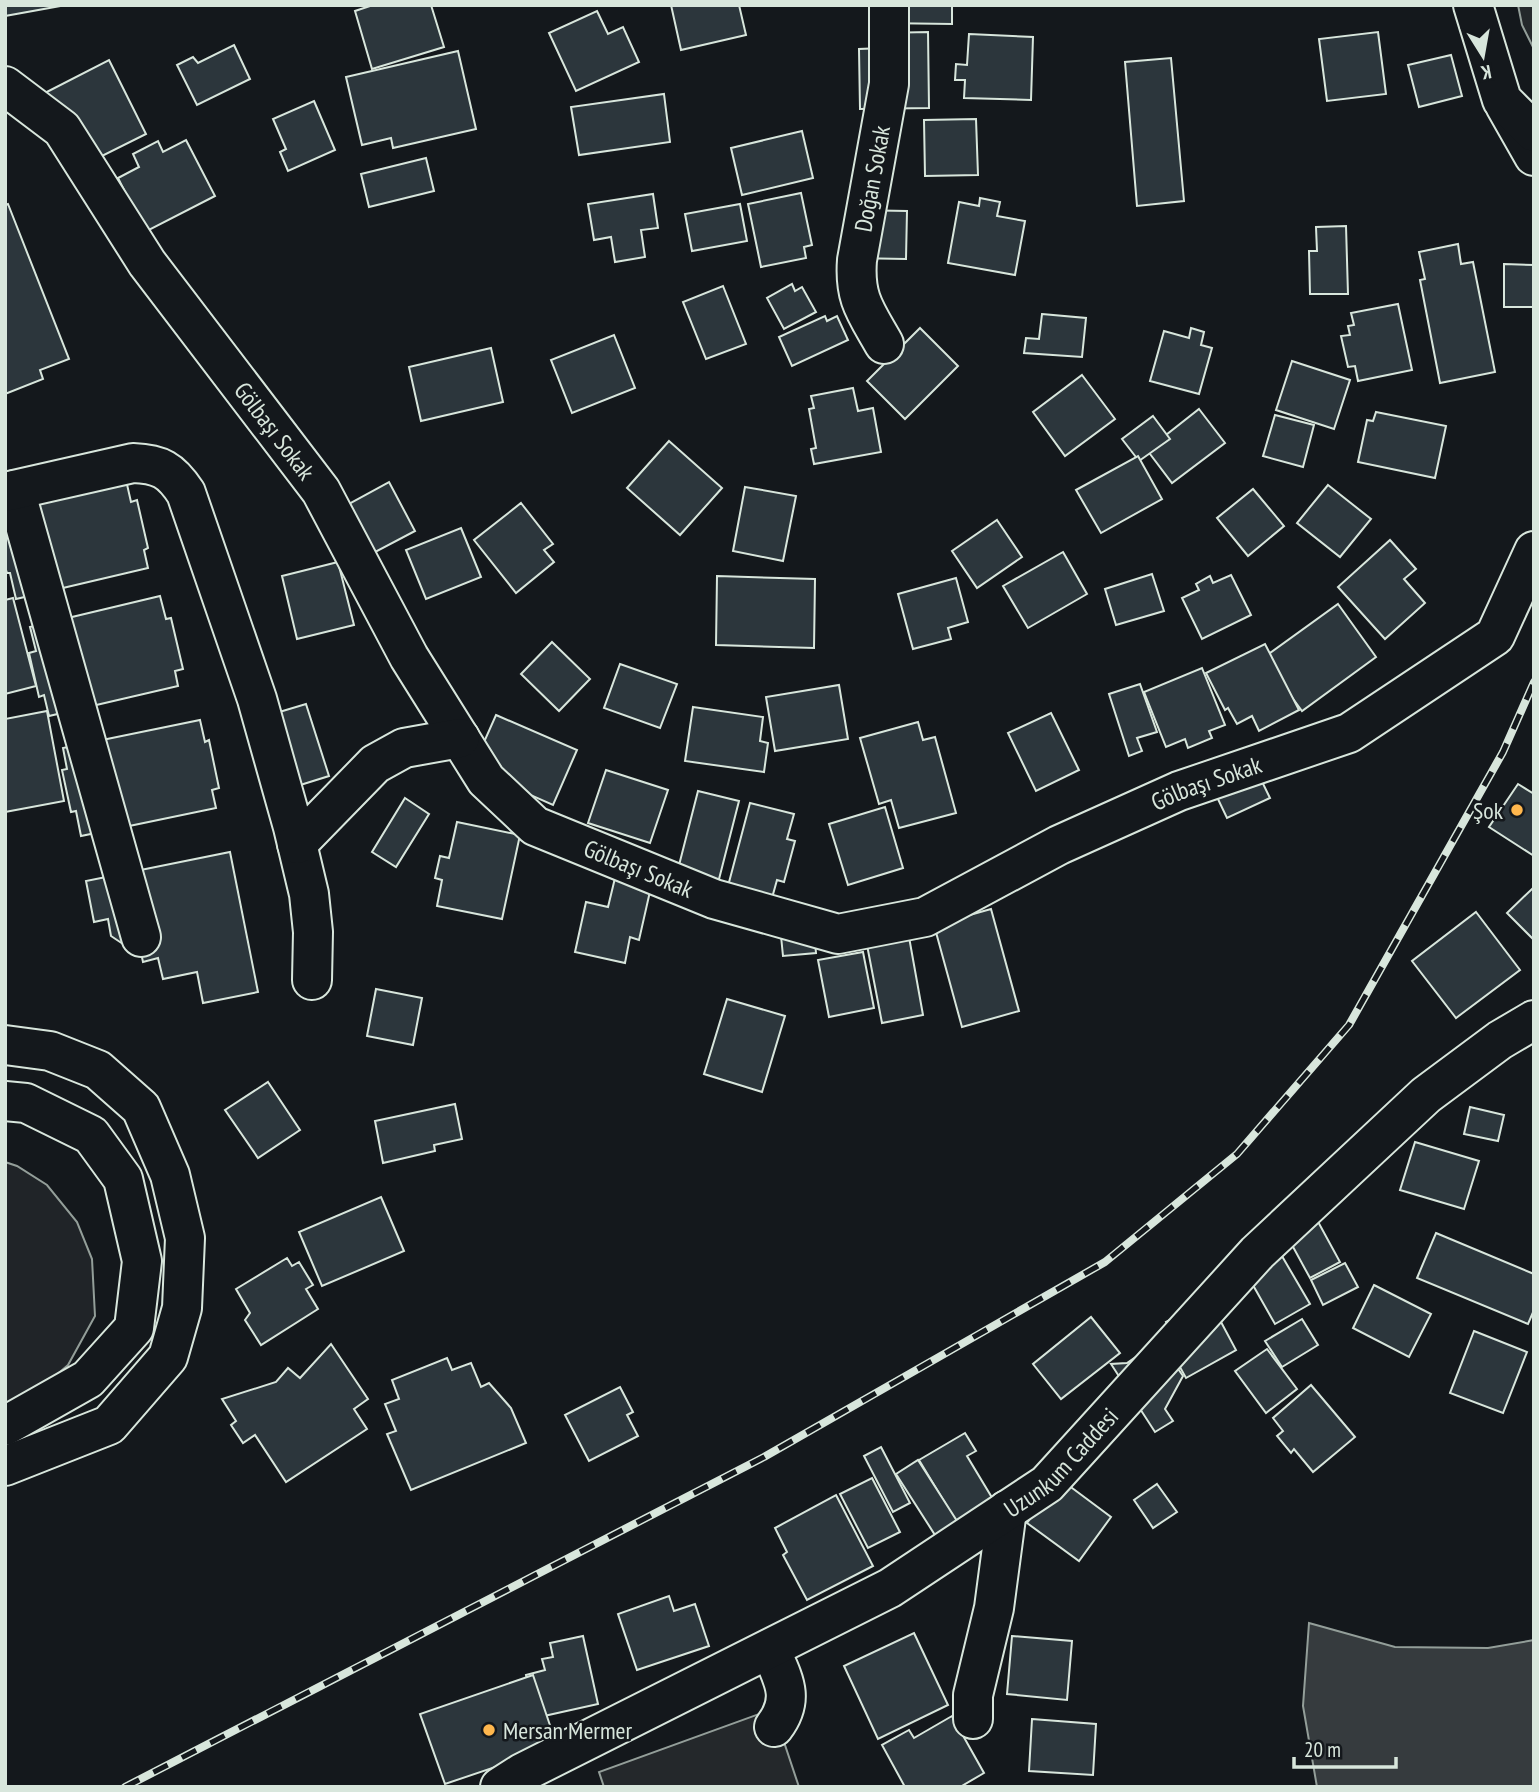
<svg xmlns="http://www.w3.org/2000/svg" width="1539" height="1792" font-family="'PT Sans Narrow',sans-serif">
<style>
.green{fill:#202428;stroke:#939e99;stroke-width:2}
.parking{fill:#24282b;stroke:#939e99;stroke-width:2}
.water{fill:#363b3e;stroke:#939e99;stroke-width:2}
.building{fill:#2c363c;stroke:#d8e6dc;stroke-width:2}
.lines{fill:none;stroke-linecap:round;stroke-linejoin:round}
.minor-casing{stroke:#d8e6dc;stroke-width:42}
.major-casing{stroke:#d8e6dc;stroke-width:42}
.highway-casing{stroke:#d8e6dc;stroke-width:42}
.minor{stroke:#14181c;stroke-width:38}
.major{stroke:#14181c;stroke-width:38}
.highway{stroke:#14181c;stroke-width:38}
.rail-casing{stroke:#d8e6dc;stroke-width:8}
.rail{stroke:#14181c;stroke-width:5;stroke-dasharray:16;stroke-linecap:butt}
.poi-dot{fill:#ffb74d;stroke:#14181c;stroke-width:2.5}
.labels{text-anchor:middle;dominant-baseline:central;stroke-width:5;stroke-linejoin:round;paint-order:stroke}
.street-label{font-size:24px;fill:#d8e6dc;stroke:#14181c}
.poi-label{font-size:24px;fill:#d8e6dc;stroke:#14181c;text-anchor:end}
</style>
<rect width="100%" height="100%" fill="#14181c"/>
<path class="green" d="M5,1162L17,1166L47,1185L77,1222L92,1259L95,1316L68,1365L32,1396L5,1410Z"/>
<g class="parking">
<path d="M1518,5H1534V49L1522,25Z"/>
<path d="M773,1709L799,1787H604L599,1772Z"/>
</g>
<path class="water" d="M1309,1623L1395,1647L1488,1648L1534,1640V1787H1317L1303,1706Z"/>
<g class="building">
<path d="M5,5H66L5,16Z"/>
<path d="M373,5H431L444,47L372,69L355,11Z"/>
<path d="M671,5H739L746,35L681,50Z"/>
<path d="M882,5H952V24L881,23Z"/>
<path d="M597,11L608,34L623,27L639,62L576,91L549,33Z"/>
<path d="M928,32L929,108L860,109L859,49L883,48V33Z"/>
<path d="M1378,32L1386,94L1327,101L1319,39Z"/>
<path d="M969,34L1033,37L1031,100L964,98L965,80H955L956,64L967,65Z"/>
<path d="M234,45L250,79L197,105L177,65L193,57L198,63Z"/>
<path d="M458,51L476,129L393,148L391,138L362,145L346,77Z"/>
<path d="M1451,55L1462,96L1419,107L1408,65Z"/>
<path d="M1171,58L1184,201L1137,206L1125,62Z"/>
<path d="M109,60L146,134L74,170L37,97Z"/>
<path d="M664,94L670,142L579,155L571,107Z"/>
<path d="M314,101L335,150L288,171L280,152L286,149L273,119Z"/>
<path d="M976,119L978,175L925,176L924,120Z"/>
<path d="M802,131L813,178L742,195L731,148Z"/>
<path d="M186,140L215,196L145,232L118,178L139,167L133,154L158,141L163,152Z"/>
<path d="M426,158L434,191L369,207L361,174Z"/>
<path d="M801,193L812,245L804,247L806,258L761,267L748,204Z"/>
<path d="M653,194L658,228L641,230L645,257L615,262L611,237L594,240L588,204Z"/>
<path d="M980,198L1000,202L997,216L1025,221L1015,275L948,263L959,202L979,206Z"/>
<path d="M8,204L69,359L40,370L43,379L5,394V205Z"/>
<path d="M740,204L747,241L692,251L685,214Z"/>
<path d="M853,210L907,211L906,259L852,258Z"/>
<path d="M1346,226L1348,294H1310L1309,251H1317L1316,227Z"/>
<path d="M1458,244L1461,264L1473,262L1495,372L1440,383L1420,280L1425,279L1419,252Z"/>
<path d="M1504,264L1534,265V307H1504Z"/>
<path d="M792,284L795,291L802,287L816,312L784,329L767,298Z"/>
<path d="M723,286L746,344L706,359L683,302Z"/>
<path d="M1398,304L1412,370L1358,381L1355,366L1348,367L1341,336L1350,335L1348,326L1354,325L1351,313Z"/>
<path d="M1042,314L1086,318L1082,357L1024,353L1026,338L1039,339Z"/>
<path d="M825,316L827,321L837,316L848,340L792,366L779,337Z"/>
<path d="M920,328L958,366L905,419L867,381Z"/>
<path d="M1191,328L1204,332L1201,345L1212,348L1199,394L1150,381L1164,331L1189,338Z"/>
<path d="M614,335L635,388L572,413L551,360Z"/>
<path d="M491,348L503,402L421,421L409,367Z"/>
<path d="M1292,361L1350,380L1334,429L1276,410Z"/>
<path d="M1082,375L1115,419L1065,456L1033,412Z"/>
<path d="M853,388L858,411L873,408L881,452L814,464L811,449L816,448L809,409L814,408L811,396Z"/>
<path d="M1199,409L1225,443L1172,483L1147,450Z"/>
<path d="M1376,412L1446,426L1435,478L1358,462L1367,420L1373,421Z"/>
<path d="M1275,415L1314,425L1303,467L1263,456Z"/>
<path d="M1153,416L1170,439L1139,461L1122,439Z"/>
<path d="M669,441L722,488L680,535L627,488Z"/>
<path d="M1138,456L1162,499L1101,533L1076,490Z"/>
<path d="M126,480L131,502L137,500L148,548L144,550L148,568L16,599L10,573H7L5,567V508Z"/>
<path d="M389,482L415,531L362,559L336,511Z"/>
<path d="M1328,485L1371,519L1340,557L1297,523Z"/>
<path d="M745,487L796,496L783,561L733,551Z"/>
<path d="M1253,489L1284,526L1248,556L1217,518Z"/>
<path d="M521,503L553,544L544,550L554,562L516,593L474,540Z"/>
<path d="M997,520L1022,557L977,588L952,551Z"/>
<path d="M461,528L481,577L426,599L406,550Z"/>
<path d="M1390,540L1416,569L1404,579L1425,603L1385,639L1338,587Z"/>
<path d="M1063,552L1087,594L1028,628L1003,586Z"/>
<path d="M338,562L354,625L297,639L282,576Z"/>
<path d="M1152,574L1164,611L1116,625L1105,589Z"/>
<path d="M1231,575L1251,615L1202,639L1182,598L1199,590L1196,584L1210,576L1213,583Z"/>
<path d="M717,576L815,579L814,648L716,645Z"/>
<path d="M956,578L968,622L948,628L951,639L913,649L898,594Z"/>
<path d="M160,596L166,619L171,618L183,669L175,671L178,686L49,716L44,695L39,697L29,653L36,651L30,627Z"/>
<path d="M13,598L36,686L5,694V600Z"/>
<path d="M1338,604L1376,657L1302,711L1263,658Z"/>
<path d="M552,642L590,679L559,711L521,674Z"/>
<path d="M1265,644L1299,710L1259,731L1252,716L1237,724L1228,708L1225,710L1206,673Z"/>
<path d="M620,664L677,684L660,728L604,708Z"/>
<path d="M1202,668L1225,725L1209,731L1212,738L1188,748L1185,739L1166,747L1144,692Z"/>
<path d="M1140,684L1157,732L1137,738L1142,751L1129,756L1109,694Z"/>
<path d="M839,685L848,739L775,751L766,697Z"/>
<path d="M306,704L329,776L278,792L256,719Z"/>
<path d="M693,707L763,717L760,741L768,743L764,772L685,761Z"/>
<path d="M47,711L64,801L5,812V719Z"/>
<path d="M1051,713L1079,770L1036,791L1008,733Z"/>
<path d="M496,715L577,750L553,805L472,769Z"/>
<path d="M200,720L205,742L209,740L219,788L212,790L216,808L81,836L76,811L71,812L62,770L67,769L63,748Z"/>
<path d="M918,722L923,740L935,737L956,813L899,828L891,800L879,804L860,738Z"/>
<path d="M1251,759L1270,798L1227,818L1206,774Z"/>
<path d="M606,770L668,790L650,843L588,823Z"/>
<path d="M1518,784L1534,794V856L1489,827Z"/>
<path d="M698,791L739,801L718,883L677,873Z"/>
<path d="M405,798L429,814L396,867L372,852Z"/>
<path d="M750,803L794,814L787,839L795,841L784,882L777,880L772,898L728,886Z"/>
<path d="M885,807L903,868L848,885L829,824Z"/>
<path d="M457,822L520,835L502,919L437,906L442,880L435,878L440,856L449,858Z"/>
<path d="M230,852L258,992L203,1003L197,972L163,979L158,958L143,962L140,948L132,950L111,936L108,919L94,922L86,881Z"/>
<path d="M615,878L651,887L639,940L630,937L625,963L575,952L586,902L608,907Z"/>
<path d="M1534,887V940L1507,913Z"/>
<path d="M991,909L1019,1011L962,1027L934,925Z"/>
<path d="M1476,912L1520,970L1456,1018L1412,961Z"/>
<path d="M781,936L815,941L816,953L783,956Z"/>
<path d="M909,937L923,1015L882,1023L867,945Z"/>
<path d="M863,952L874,1008L829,1017L818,960Z"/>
<path d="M376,989L422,998L413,1045L367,1036Z"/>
<path d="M727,999L785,1016L762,1092L704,1074Z"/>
<path d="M268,1082L300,1130L258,1158L225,1110Z"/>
<path d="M455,1104L462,1139L434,1145L435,1151L383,1163L375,1121Z"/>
<path d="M1470,1107L1504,1115L1498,1141L1464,1134Z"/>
<path d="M1415,1142L1479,1161L1464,1209L1400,1190Z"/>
<path d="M381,1197L404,1251L322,1286L299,1232Z"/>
<path d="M1316,1218L1340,1262L1310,1278L1286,1234Z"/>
<path d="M1436,1233L1534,1274V1310L1528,1324L1417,1278Z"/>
<path d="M1279,1251L1310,1304L1275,1324L1245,1271Z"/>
<path d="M287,1258L292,1266L299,1262L313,1285L306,1289L318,1309L261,1345L245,1320L250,1313L236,1289Z"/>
<path d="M1345,1263L1358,1287L1323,1305L1311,1280Z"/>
<path d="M1374,1285L1431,1314L1409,1357L1353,1328Z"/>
<path d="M1213,1307L1236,1350L1186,1378L1166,1342L1175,1338L1166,1322L1193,1308Z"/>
<path d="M1091,1317L1120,1353L1061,1399L1033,1364Z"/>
<path d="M1302,1319L1318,1345L1282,1367L1265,1341Z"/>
<path d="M1474,1331L1527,1352L1503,1413L1450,1393Z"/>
<path d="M1159,1341L1183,1376L1165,1409L1173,1421L1155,1432L1111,1364L1127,1363Z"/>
<path d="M331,1344L368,1399L354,1409L367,1429L286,1482L255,1435L243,1443L231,1425L236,1421L222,1399L276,1382L288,1368L300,1378Z"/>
<path d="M1267,1349L1297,1389L1266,1413L1235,1371Z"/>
<path d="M447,1358L452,1370L471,1363L481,1387L489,1383L511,1408L526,1443L411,1490L387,1434L396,1431L385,1404L399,1399L392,1380Z"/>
<path d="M1311,1385L1355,1437L1313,1472L1294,1449L1291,1453L1277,1436L1283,1431L1273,1418Z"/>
<path d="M620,1387L633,1412L627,1415L638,1436L589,1461L565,1415Z"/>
<path d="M965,1433L976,1451L967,1456L994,1501L957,1523L919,1460Z"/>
<path d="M881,1447L910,1503L893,1512L864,1456Z"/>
<path d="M918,1460L957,1521L935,1535L896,1474Z"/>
<path d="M872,1478L900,1532L868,1548L840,1494Z"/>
<path d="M1060,1479L1111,1517L1079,1561L1027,1523Z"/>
<path d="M1157,1484L1177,1512L1153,1528L1134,1500Z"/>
<path d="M836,1495L873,1566L807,1600L783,1555L787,1552L775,1528Z"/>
<path d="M669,1596L674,1611L695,1604L709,1646L637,1670L618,1614Z"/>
<path d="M914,1633L948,1705L878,1739L844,1666Z"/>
<path d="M583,1636L598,1704L535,1718L526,1675L545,1670L542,1659L553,1657L550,1643Z"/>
<path d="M1012,1636L1072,1641L1067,1700L1007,1694Z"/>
<path d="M533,1675L557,1746L445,1784L420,1714Z"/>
<path d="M952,1716L984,1773L960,1787H905L882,1745L909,1730L914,1738Z"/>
<path d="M1032,1719L1096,1724L1093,1775L1029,1771Z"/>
</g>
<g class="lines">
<g class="minor-casing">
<g id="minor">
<path id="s1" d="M5,86L62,129L147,263L321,491L409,657L486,780L535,826L714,899L838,934L925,917L1059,845L1179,791L1349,733L1495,636L1534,551"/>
<path d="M1505,105L1534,156"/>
<path id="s2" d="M884,344C866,312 854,299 857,260L889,84V5"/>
<path d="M15,490L141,937"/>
<path d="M5,492L133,463C160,464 171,470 186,493L257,699L293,827L309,894L313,932L312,980"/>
<path d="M297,844L375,764L404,748L460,738"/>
<path d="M770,1649C783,1679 796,1698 774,1727"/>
<path d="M973,1719V1695L994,1608L1007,1510"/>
</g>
</g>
<g class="major-casing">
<g id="major">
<path d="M1473,5L1502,100L1534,132"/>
<path id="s3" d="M500,1787L522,1773L890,1588L1047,1484L1257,1253L1426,1095L1500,1040L1534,1020"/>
</g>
</g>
<g class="highway-casing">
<g id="highway">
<path d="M5,1045L50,1051L98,1070L141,1108L170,1175L185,1238L182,1308L168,1357L109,1425L5,1466"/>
<path d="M5,1101L26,1103L91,1135L123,1179L142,1261L134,1328L88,1379L5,1426"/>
</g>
</g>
<use href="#minor" class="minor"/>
<use href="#major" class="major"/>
<use href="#highway" class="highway"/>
<g class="rail-casing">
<path id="rail" d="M125,1787L764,1457L1105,1262L1237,1154L1349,1025L1503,752L1534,682"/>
</g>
<use href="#rail" class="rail"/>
</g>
<g class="poi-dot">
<circle cx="1517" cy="810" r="7"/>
<circle cx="489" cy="1730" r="7"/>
</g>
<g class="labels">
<g class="street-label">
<text stroke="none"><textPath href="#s2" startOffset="173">Doğan Sokak</textPath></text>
<text stroke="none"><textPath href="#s1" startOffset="441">Gölbaşı Sokak</textPath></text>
<text stroke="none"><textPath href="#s1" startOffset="1640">Gölbaşı Sokak</textPath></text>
<text stroke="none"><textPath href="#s1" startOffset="1029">Gölbaşı Sokak</textPath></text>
<text stroke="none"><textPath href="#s3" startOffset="651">Uzunkum Caddesi</textPath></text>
</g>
<g class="poi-label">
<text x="1503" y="810">Şok</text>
<text x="503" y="1730" text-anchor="start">Mersan Mermer</text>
</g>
</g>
<rect width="1539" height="1792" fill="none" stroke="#d8e6dc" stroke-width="14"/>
<g transform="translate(1483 56) rotate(169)" stroke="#14181c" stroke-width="5" paint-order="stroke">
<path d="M0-5L12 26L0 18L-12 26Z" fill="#d8e6dc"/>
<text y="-10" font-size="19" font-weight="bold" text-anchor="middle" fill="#d8e6dc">K</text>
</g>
<path d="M1294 1757v10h102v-10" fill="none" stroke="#d8e6dc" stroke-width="3.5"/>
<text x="1304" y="1757" font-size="21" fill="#d8e6dc" stroke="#14181c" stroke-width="5" paint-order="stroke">20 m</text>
</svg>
